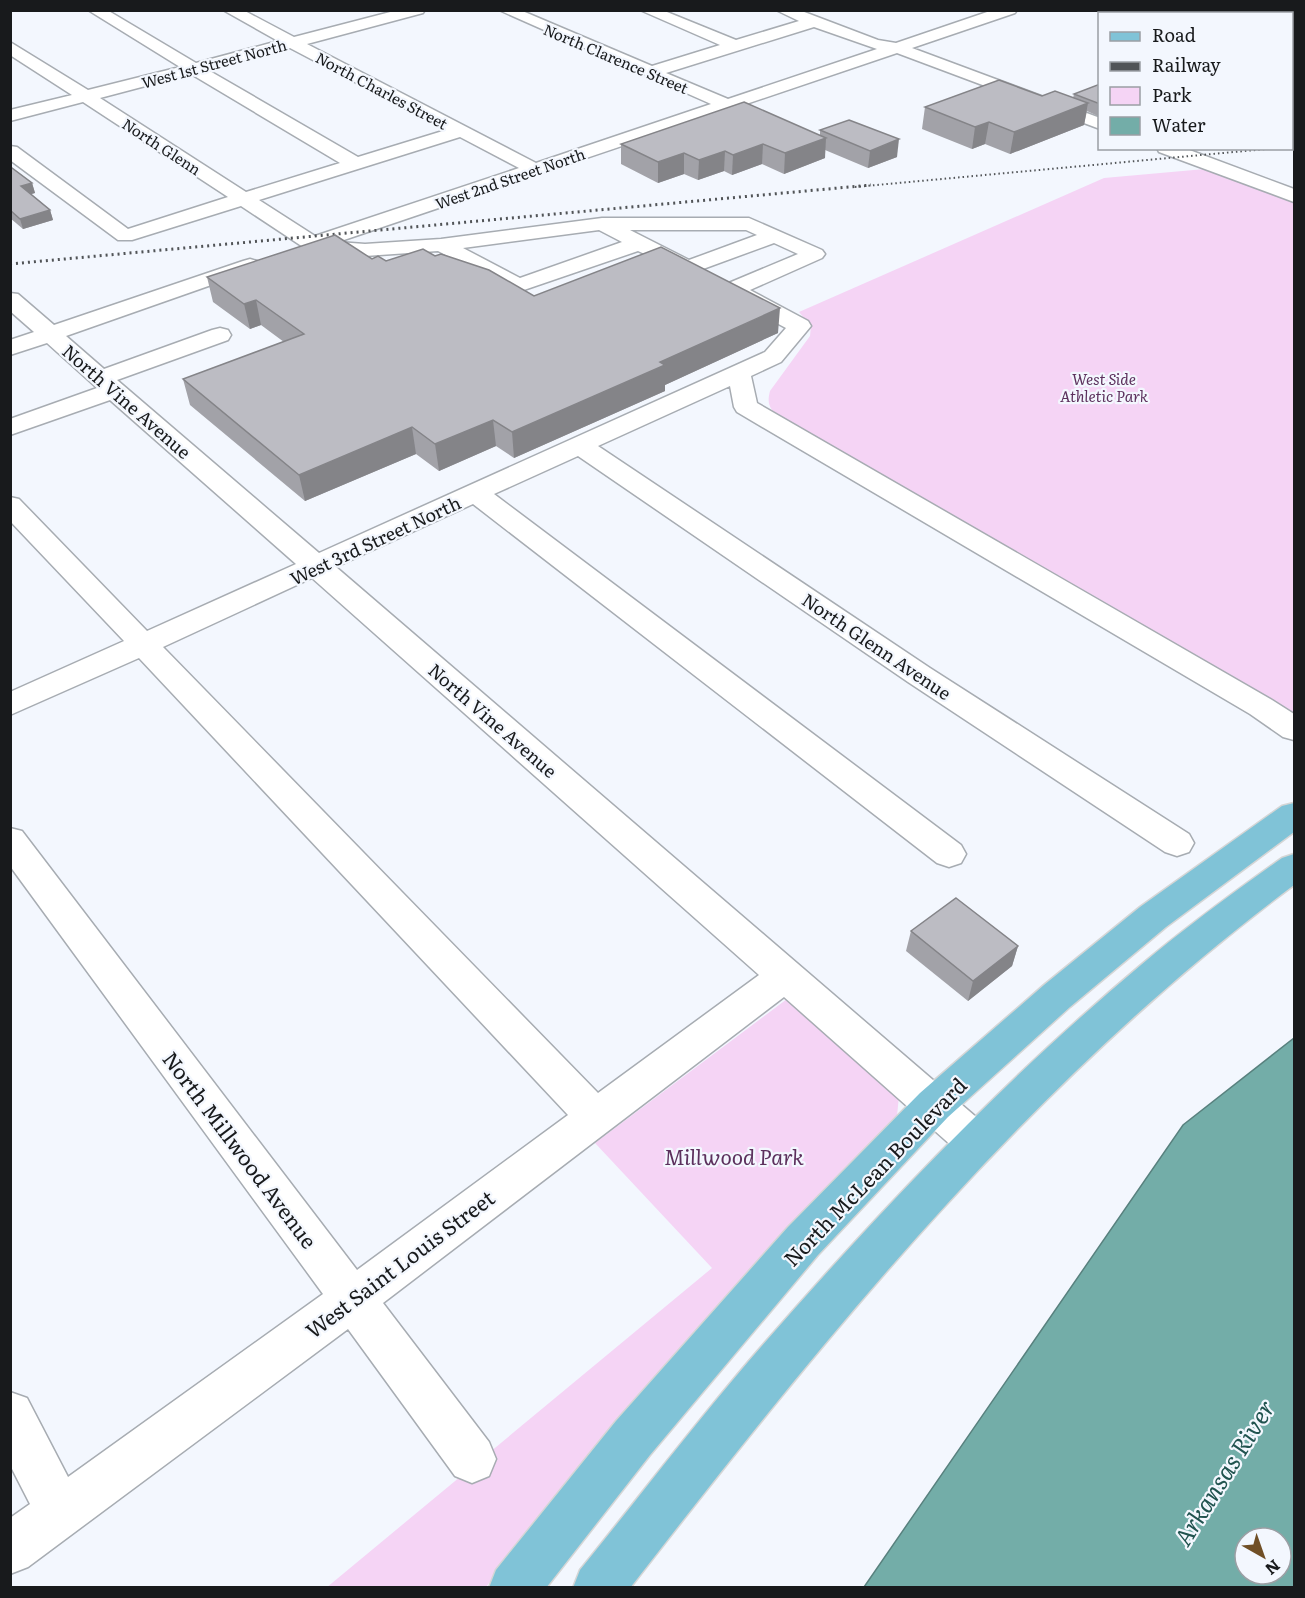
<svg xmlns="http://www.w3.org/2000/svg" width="1305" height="1598" font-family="Literata,serif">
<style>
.green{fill:#f5d4f5}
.water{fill:#73ada8;stroke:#58817e;stroke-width:1.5;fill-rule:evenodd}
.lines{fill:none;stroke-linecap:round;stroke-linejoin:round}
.minor-casing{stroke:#a7acb2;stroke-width:3}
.major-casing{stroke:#d5d6d6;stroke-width:3}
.minor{fill:#fff;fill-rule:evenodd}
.major{fill:#80c3d7;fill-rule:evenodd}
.rail-far1{stroke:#515457;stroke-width:2;stroke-dasharray:1.5 3;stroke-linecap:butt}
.rail{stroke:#515457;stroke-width:3;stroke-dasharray:2 4;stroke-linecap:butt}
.wall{fill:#a2a2a8}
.shaded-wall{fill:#848488}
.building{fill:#bcbcc3;stroke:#848488;stroke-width:1.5}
.labels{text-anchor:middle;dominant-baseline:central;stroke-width:4.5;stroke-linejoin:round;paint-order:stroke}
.far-street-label{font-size:15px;fill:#181a1c;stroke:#f3f7fe}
.far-park-label{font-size:15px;font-style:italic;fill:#5c305d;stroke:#f3f7fe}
.street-label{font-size:18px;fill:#181a1c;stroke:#f3f7fe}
.near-street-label{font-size:21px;fill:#181a1c;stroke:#f3f7fe}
.near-park-label{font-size:21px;font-style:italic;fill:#5c305d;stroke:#f3f7fe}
.near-water-label{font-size:24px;font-style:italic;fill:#20534f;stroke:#f3f7fe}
</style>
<rect width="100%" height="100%" fill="#f3f7fe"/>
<g class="green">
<path d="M1205,169L1294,202V716L782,420C771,410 766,406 770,391L810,336L811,326L799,312L1104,178Z"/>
<path d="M791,996L899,1096L897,1116L661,1369L486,1587L326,1588L712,1268L595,1143Z"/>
</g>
<path class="water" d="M1294,1038V1587H864L1183,1125ZM1245,1538H1281V1574H1245Z"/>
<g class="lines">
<g class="minor-casing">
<g id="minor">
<path d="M88,10H107L196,63L278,41L223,10H243L294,37L398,10H425L423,13L307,44L536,163L711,104L499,10H520L652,66L720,45L640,10H662L736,40L799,21L776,10H799L878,40L896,43L993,10H1017L1015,13L912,48L1100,118V129L897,53L338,242L365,244L441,239L602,218H749L822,250L825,254L822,258L750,290L808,321L811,326L781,362L751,376L757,403L1272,700L1294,714V740L1283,737L1250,714L737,412L734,407L730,386L598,446L930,668L1189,834L1194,843L1189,852L1177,856L1165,852L908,682L578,456L494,494L961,845L966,854L961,863L949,867L937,863L473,504L336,567L990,1129L996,1142L990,1155L976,1160L962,1155L784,997L383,1303L489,1442L496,1459L489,1476L472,1483L455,1476L348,1329L28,1567L10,1574V1518L30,1504L10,1465V1392L27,1398L68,1477L323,1294L10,866V828L22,831L357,1270L568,1115L139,658L10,715V692L124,641L10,521V497L19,499L147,631L296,564L110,400L10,435V419L97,388L47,343L10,355V340L34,332L10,311V293L18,294L54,325L243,261L250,259L257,261L261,265L257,269L66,336L104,369L212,330L220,328L228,330L231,335L228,340L117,380L319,553L765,352L786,328L724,295L721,290L724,285L798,254L774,243L703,269L700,274L693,276L638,251L518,292L438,251L365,256L306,251L303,247L241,206L132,240H118L10,160V146L17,147L128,229L228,197L83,102L10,121V110L72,95L10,55V42L88,90L180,67ZM814,27L877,49L728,99L666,73ZM290,48L446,130L358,157L208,70ZM191,74L340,163L246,192L100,98ZM460,137L519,168L315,236L259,200ZM599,230L622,242L520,278L463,248ZM630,230H746L757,235L689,260ZM312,578L759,975L598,1093L163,647Z"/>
<path d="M1208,10H1230L1232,14H1210Z"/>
<path d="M1294,19V30L1292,31V20Z"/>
<rect x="1292" y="127" width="2" height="10"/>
<path d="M1157,148H1184L1294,189V202L1159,152Z"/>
</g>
</g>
<g class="major-casing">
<g id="major">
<path d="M1294,803V832L1166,927L1070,1007L948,1117L818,1255L650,1455L546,1588H489L496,1570L616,1421L788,1227L920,1093L1044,985L1140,907L1282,806Z"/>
<path d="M1294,854V885C1030,1082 831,1329 630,1588H573L580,1570C636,1501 690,1430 748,1362C870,1221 999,1084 1141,965C1186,927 1234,892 1282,858Z"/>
</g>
</g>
<use href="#minor" class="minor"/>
<use href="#major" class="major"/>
<path class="rail-far1" d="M855,187L1277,148"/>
<path class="rail" d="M10,264L871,185"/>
</g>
<g class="wall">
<path d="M1249,10H1282L1275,14H1259Z"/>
<path d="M1100,84V117L1087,111L1084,125L1010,154L985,144L972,149L922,129L925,107L1042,96L1073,98L1074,94Z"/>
<path d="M820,130L897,157L868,168L825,150V158L784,174L762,164L732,175L724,171L698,180L684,174L658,183L621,164V144L820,135Z"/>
<path d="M10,168L32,183L35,193L31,194L50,210L53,220L23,229L10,218Z"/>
<path d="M435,256L534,296L778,333L665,385V391L514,458L496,446L439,471L416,454L305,501L190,405L183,379L284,342L261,325L250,329L213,302L207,277L372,259L386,261Z"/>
<path d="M911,931L1018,946L1012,966L968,1001L906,951Z"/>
</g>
<g class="shaded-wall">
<path d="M1270,10H1282L1275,14H1269Z"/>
<path d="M1088,103L1084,125L1010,154L1014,132Z"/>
<path d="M989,122L985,144L972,149L975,127Z"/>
<path d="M826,138L825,158L784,174L785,153Z"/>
<path d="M899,139L897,157L868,168L870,151Z"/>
<path d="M763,144L762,164L732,175L733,155Z"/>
<path d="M725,151L724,171L698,180L699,160Z"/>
<path d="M684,153V174L658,183V162Z"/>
<path d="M32,183L35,193L24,196L21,186Z"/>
<path d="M50,210L53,220L23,229L20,219Z"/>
<path d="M256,300L261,325L250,329L244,304Z"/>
<path d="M780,308L778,333L665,385V391L514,458L512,432L660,362Z"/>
<path d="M493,420L496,446L439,471L435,444Z"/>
<path d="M412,427L416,454L305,501L299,475Z"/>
<path d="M1018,946L1012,966L968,1001L973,981Z"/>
</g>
<g class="building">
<path d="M999,80L1042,96L1055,91L1088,103L1014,132L989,122L975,127L925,107Z"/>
<path d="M1100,84V104L1074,94Z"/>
<path d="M744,102L826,138L785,153L763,144L733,155L725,151L699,160L684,153L658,162L621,144Z"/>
<path d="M849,120L899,139L870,151L820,130Z"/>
<path d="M10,168H12L32,183L21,186L50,210L20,219L10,210Z"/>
<path d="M335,235L372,259L378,256L386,261L423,249L435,256L441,254L489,270L534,296L661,247L780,308L660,362L665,365L512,432L493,420L435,444L412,427L299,475L183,379L304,334L256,300L244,304L207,277Z"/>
<path d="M956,898L1018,946L973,981L911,931Z"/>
</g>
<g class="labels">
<g class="far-street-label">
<text transform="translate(616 58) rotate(23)">North Clarence Street</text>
<text transform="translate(214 63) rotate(-15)">West 1st Street North</text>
<text transform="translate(382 90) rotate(28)">North Charles Street</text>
<text transform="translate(162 146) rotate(33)">North Glenn</text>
<text transform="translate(510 178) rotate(-19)">West 2nd Street North</text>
</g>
<g class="far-park-label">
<text x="1104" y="378">West Side<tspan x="1104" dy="17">Athletic Park</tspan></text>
</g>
<g class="street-label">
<text transform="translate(127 401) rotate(41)">North Vine Avenue</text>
<text transform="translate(375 540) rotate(-25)">West 3rd Street North</text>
<text transform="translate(877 646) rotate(34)">North Glenn Avenue</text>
<text transform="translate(493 720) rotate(41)">North Vine Avenue</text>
</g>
<g class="near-street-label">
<text transform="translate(241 1149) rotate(53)">North Millwood Avenue</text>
<text transform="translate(874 1171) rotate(-46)">North McLean Boulevard</text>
<text transform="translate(399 1263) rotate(-37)">West Saint Louis Street</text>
</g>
<g class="near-park-label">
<text x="734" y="1155">Millwood Park</text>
</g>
<g class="near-water-label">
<text transform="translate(1223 1472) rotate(-58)">Arkansas River</text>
</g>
</g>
<rect width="1305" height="1598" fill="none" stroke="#181a1c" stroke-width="24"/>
<rect x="1098" y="12" width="195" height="138" fill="#f3f7fe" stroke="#9b9fa4" stroke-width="1.5"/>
<rect x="1110" y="32" width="30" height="9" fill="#80c3d7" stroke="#9b9fa4" stroke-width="1.5"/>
<text x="1152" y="42" font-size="18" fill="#181a1c">Road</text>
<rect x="1110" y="62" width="30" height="9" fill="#515457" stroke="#9b9fa4" stroke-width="1.5"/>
<text x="1152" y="72" font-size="18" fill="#181a1c">Railway</text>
<rect x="1110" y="87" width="30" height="18" fill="#f5d4f5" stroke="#9b9fa4" stroke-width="1.5"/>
<text x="1152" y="102" font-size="18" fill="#181a1c">Park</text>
<rect x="1110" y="117" width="30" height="18" fill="#73ada8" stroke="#9b9fa4" stroke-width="1.5"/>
<text x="1152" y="132" font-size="18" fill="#181a1c">Water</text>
<g transform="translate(1263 1556) rotate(140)"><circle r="28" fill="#f3f7fe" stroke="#9b9fa4" stroke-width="1.5"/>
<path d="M0-4.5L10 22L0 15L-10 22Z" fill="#704f26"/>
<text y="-9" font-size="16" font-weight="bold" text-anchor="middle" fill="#181a1c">N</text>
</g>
</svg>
